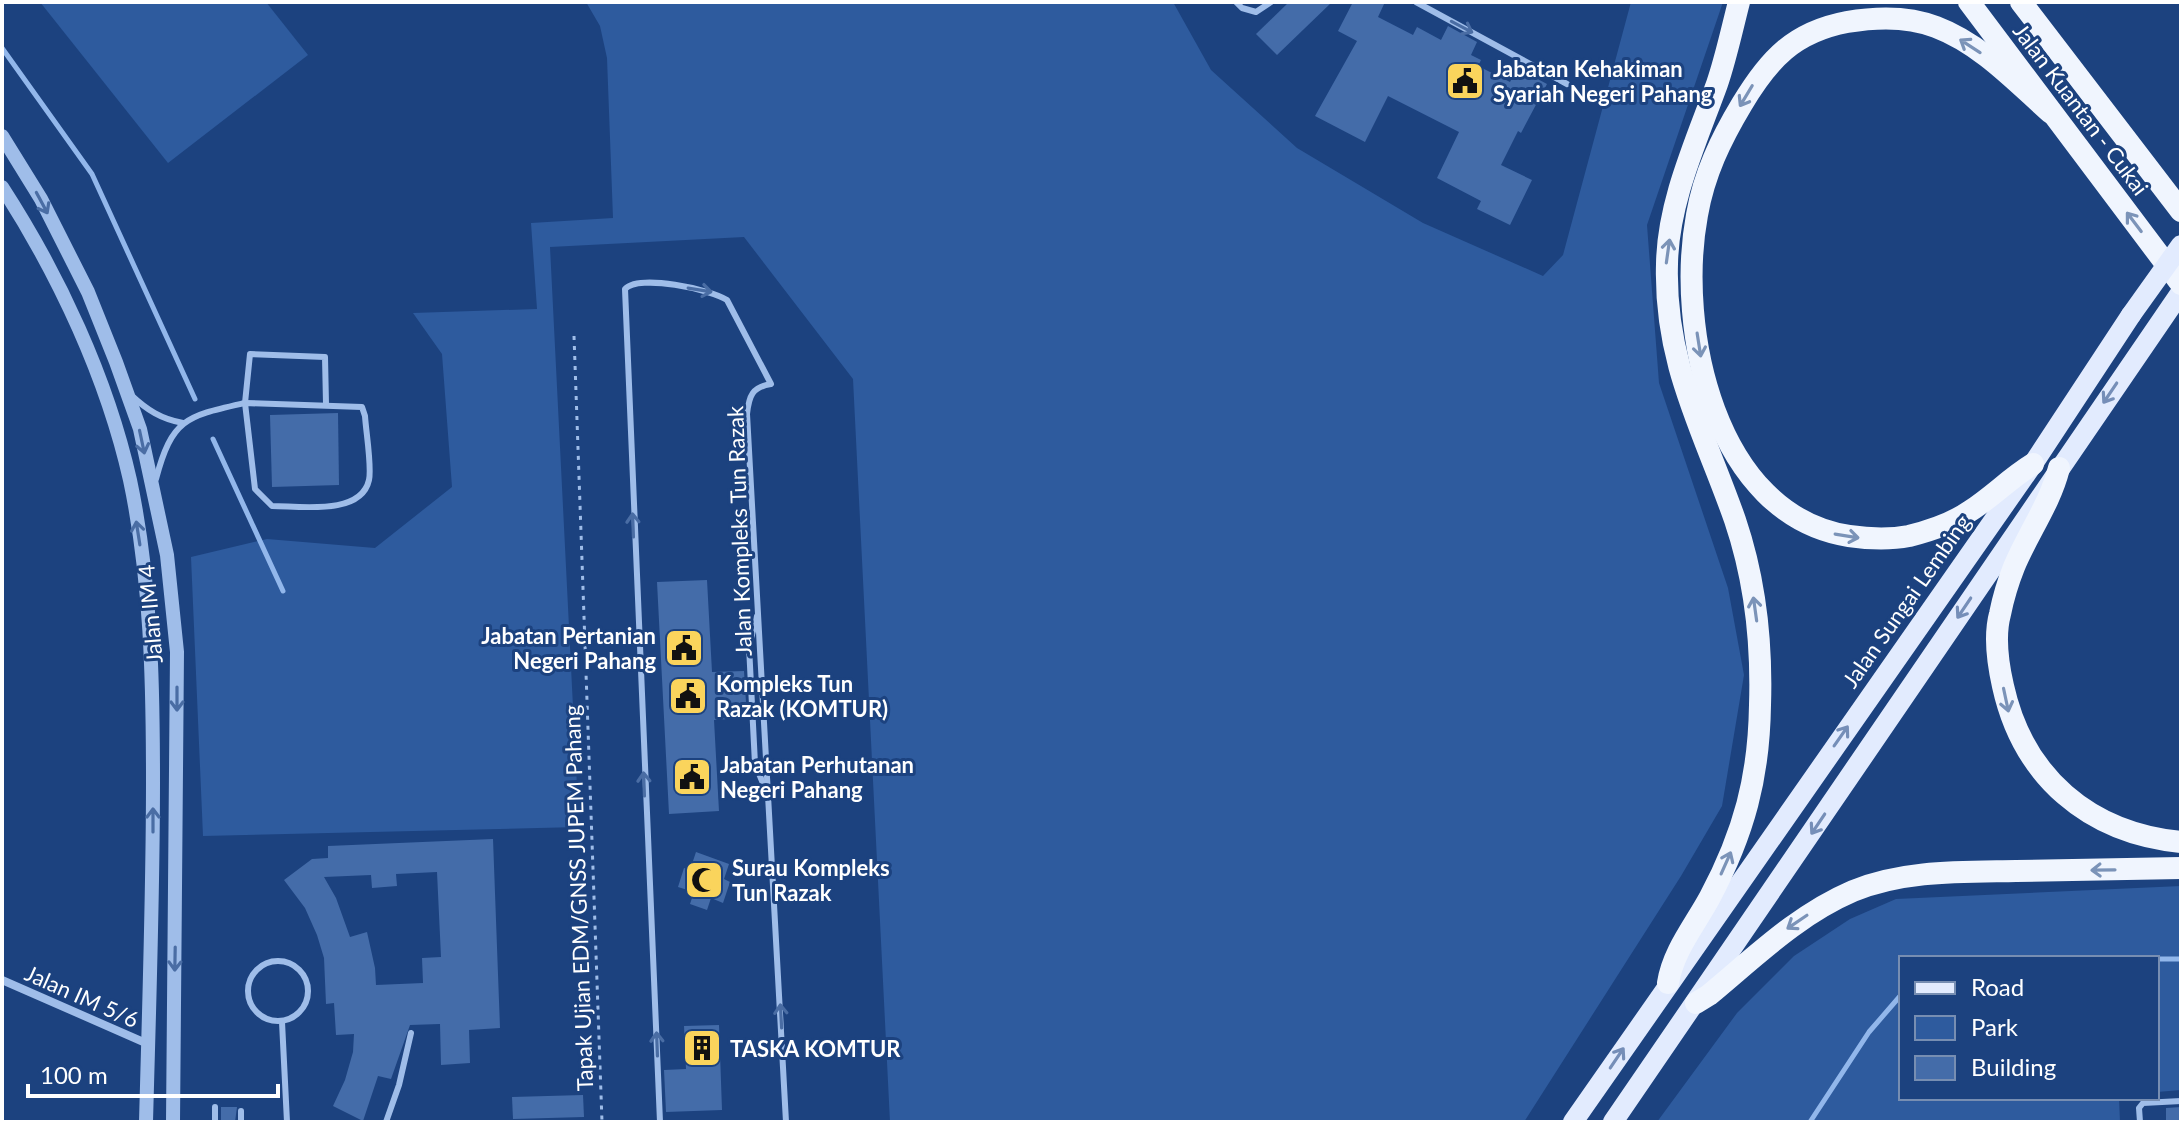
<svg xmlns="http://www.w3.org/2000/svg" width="2183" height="1124" font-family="Lato,sans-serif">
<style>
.green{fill:#2e5b9e}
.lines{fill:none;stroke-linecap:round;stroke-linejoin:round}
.stream{stroke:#92b7eb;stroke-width:5}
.building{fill:#446ca9;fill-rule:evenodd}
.path{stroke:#9fbde9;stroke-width:3;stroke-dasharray:4 6;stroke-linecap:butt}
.service{stroke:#9fbde9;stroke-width:6}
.minor{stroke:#9fbde9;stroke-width:8}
.tertiary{stroke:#9fbde9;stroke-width:14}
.primary{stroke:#e2ebfe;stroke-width:20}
.trunk{stroke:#f0f5fe;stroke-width:22}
.primary-bridge{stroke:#e2ebfe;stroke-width:20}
.oneway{stroke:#4a6da4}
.oneway2{stroke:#7b93b8}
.oneway3{stroke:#758eb8}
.labels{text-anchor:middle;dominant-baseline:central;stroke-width:6;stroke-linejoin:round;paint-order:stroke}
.poi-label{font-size:22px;font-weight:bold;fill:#fff;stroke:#1c427f;text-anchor:start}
.street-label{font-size:22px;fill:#fff;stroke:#1c427f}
</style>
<rect width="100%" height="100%" fill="#1c427f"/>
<g class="green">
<path d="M40,2H266L308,55L168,163Z"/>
<path d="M586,2H1173L1211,70L1297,148L1423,223L1543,276L1563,255L1631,2H1723L1647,225L1659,383L1728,588L1744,675L1722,806L1681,876L1524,1122H890L853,379L744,237L550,247L579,827L203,836L191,557L267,539L375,548L452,487L442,354L413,313L537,309L531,223L613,218L607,58L600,26Z"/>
<path d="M2181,886V1090L2157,1092V958H1901V1098H2119L2120,1122H1657L1737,1013L1794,956L1850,919L1896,899Z"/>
</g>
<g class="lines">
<g class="stream">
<path d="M2,48L92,174L195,399"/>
<path d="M213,439L283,591"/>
<path d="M2157,959H2181"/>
<path d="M1810,1122L1869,1032L1901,995"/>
</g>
</g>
<g class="building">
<path d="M1289,2H1332L1277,55L1256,34Z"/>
<path d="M1353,2H1385L1378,17L1413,35L1417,27L1441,40L1448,26L1477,42L1471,55L1481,60L1478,66L1510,82L1517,68L1547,84L1521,133L1518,131L1501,165L1532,180L1510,225L1477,209L1481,201L1437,178L1459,132L1388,96L1365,142L1315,116L1357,41L1338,31Z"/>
<path d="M338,413L339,485L272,487L270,415Z"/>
<path d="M707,580L712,672L744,671L747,718L714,720L719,811L669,814L657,582Z"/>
<path d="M493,839L500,1028L469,1030L470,1063L441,1065L440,1024L410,1025L391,1079L378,1076L363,1121L333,1106L345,1080L353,1052L354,1034L336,1035L334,1003L326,1004L324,958L317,935L305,908L284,880L312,859L328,858V846ZM437,872L441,957L422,958L423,983L376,985L375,968L367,932L350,937L336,898L324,877L371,875L372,888L397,886L396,874Z"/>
<path d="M696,852L729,864L724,879L730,882L723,903L711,898L707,910L690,904L694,892L678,887L684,868L690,870Z"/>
<path d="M719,1025L722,1110L666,1112L664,1070L686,1069L684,1026Z"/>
<path d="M583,1095L584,1117L513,1119L512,1097Z"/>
<path d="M221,1107H237L235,1122H221Z"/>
<path d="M2181,1107V1122H2166V1108Z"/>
</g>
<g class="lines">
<path class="path" d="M574,336L602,1122"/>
<g class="service">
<path d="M1236,2L1242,8L1256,12L1271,2"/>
<path d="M1416,2L1567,84"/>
<path d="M131,395C147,410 161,419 183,423"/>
<path d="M245,403L362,407L365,416C366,432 372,467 369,480C361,516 300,506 272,506L255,489Z"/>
<path d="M156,479C172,418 187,416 245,403L250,354L325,357L326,404"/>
<path d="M757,616L749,646L755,764L767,793"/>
<circle cx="278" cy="991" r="30"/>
<path d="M282,1022L287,1122"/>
<path d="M215,1107V1122"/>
<path d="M241,1122V1111"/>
<path d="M386,1122L399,1085L411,1033"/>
<path d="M660,1122L625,289C639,274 710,289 727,300L771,384C752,387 749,396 747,414L786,1122"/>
<path d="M2140,1122L2139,1108L2143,1103L2181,1101"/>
</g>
<path class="minor" d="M2,980L148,1044"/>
<g class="tertiary">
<path d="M2,136L41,199L88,292L116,362L140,429L167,555L177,652L173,1122"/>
<path d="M2,187C59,275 107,378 130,480C151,579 153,682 153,782C153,896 149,1009 146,1122"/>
</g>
<g class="primary">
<path d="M1573,1122L2033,464L2131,315"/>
<path d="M1613,1122L2181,292"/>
</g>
<g class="trunk">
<path d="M1969,2L2181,284"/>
<path d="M2021,2L2181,211"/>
<path d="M2033,464C2010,478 1992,497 1970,511C1953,523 1929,531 1909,536C1889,540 1869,539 1849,536C1714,515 1676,328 1697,215C1704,174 1721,139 1742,104C1769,59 1794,32 1847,22C1876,17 1908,16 1936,27C1981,44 2016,82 2051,113"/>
<path d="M2059,468C2050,504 2028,533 2014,567C2008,582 2003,599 2000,614C1994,636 1998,664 2003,686C2023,777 2089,833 2181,842"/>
<path d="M1668,983C1673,951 1695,925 1710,897C1744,833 1759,777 1760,705C1762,643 1755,579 1735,520C1704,431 1664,364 1667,264C1668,202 1696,142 1717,84C1726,58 1732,29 1739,2"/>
<path d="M1696,1003L1709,995C1755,957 1797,915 1853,891C1904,870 1961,872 2016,871C2071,870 2126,869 2181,868"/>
</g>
<path class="primary-bridge" d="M2131,315L2181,245"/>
</g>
<defs><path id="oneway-shaft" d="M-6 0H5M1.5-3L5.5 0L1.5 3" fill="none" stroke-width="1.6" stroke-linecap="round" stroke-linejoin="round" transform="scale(2)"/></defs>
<g class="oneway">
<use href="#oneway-shaft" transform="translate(1462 27) rotate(28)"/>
<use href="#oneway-shaft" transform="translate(42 203) rotate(62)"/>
<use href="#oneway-shaft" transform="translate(700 290) rotate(9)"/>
<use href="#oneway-shaft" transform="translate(142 442) rotate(78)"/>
<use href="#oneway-shaft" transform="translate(633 525) rotate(-92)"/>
<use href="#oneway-shaft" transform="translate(138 533) rotate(-99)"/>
<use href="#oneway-shaft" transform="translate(177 699) rotate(90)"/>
<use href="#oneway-shaft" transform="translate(644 784) rotate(-92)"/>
<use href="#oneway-shaft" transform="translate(153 820) rotate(-90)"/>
<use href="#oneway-shaft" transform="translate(175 959) rotate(91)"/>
<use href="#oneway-shaft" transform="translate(781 1016) rotate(-93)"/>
<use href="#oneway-shaft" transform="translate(657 1044) rotate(-92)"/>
</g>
<g class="oneway2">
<use href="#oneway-shaft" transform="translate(1970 46) rotate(-147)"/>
<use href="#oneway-shaft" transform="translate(1746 96) rotate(121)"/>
<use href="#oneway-shaft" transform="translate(2134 222) rotate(-127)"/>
<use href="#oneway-shaft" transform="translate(1668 251) rotate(-82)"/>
<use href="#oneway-shaft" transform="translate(1699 345) rotate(81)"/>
<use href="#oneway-shaft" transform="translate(1847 536) rotate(9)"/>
<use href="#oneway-shaft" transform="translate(1755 609) rotate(-98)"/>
<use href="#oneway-shaft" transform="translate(2006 700) rotate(78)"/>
<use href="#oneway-shaft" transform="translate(1726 863) rotate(-66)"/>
<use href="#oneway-shaft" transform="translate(2103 870) rotate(179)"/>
<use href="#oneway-shaft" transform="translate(1797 922) rotate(146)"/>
</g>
<g class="oneway3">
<use href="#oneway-shaft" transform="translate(2110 393) rotate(124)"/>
<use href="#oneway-shaft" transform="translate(1964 608) rotate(124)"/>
<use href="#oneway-shaft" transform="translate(1841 736) rotate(-55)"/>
<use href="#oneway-shaft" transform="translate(1818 824) rotate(124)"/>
<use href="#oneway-shaft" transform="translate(1617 1058) rotate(-56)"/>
</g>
<defs>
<g id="civic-square" transform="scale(2)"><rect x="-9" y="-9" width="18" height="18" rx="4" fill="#fad45c" stroke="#1c427f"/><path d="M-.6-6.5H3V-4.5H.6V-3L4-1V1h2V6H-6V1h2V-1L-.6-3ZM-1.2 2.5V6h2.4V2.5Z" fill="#111"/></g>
<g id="mosque-square" transform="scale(2)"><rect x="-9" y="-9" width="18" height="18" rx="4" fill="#fad45c" stroke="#1c427f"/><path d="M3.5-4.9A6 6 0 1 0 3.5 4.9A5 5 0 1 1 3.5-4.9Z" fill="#111"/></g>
<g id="building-square" transform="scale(2)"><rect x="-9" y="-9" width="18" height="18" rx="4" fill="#fad45c" stroke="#1c427f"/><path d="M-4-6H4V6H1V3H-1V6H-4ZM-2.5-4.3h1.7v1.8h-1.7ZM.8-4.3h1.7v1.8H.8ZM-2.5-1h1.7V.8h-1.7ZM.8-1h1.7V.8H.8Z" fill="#111"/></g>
</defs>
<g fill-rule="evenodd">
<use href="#civic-square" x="1465" y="81"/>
<use href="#civic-square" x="684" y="648"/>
<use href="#civic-square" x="688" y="696"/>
<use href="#civic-square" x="692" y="777"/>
<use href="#mosque-square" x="704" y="880"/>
<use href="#building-square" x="702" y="1048"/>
</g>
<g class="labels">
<g class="poi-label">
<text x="1493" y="68">Jabatan Kehakiman<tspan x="1493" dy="25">Syariah Negeri Pahang</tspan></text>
<text x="656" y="635" text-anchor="end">Jabatan Pertanian<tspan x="656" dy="25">Negeri Pahang</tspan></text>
<text x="716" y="683">Kompleks Tun<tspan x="716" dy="25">Razak (KOMTUR)</tspan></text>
<text x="720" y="764">Jabatan Perhutanan<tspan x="720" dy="25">Negeri Pahang</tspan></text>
<text x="732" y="867">Surau Kompleks<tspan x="732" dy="25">Tun Razak</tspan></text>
<text x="730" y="1048">TASKA KOMTUR</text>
</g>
<g class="street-label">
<text transform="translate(2081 109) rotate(53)">Jalan Kuantan - Cukai</text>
<text transform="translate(739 531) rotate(-92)">Jalan Kompleks Tun Razak</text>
<text transform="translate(1906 601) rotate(-55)">Jalan Sungai Lembing</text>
<text transform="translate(150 614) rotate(-95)">Jalan IM 4</text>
<text transform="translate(578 898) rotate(-92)">Tapak Ujian EDM/GNSS JUPEM Pahang</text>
<text transform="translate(82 996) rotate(24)">Jalan IM 5/6</text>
</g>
</g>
<rect width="2183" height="1124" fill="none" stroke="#ffffff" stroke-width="8"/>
<rect x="1899" y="956" width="260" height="144" fill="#1c427f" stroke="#778eb2" stroke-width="2"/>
<rect x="1915" y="982" width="40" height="12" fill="#e2ebfe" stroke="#778eb2" stroke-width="2"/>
<text x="1971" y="996" font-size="24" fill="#ffffff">Road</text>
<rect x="1915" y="1016" width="40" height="24" fill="#2e5b9e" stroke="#778eb2" stroke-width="2"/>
<text x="1971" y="1036" font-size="24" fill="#ffffff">Park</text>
<rect x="1915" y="1056" width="40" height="24" fill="#446ca9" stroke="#778eb2" stroke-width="2"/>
<text x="1971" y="1076" font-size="24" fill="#ffffff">Building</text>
<path d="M28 1084v12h250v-12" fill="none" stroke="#ffffff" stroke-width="4"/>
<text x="40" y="1084" font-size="24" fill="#ffffff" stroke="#1c427f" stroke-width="6" paint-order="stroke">100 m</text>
</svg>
